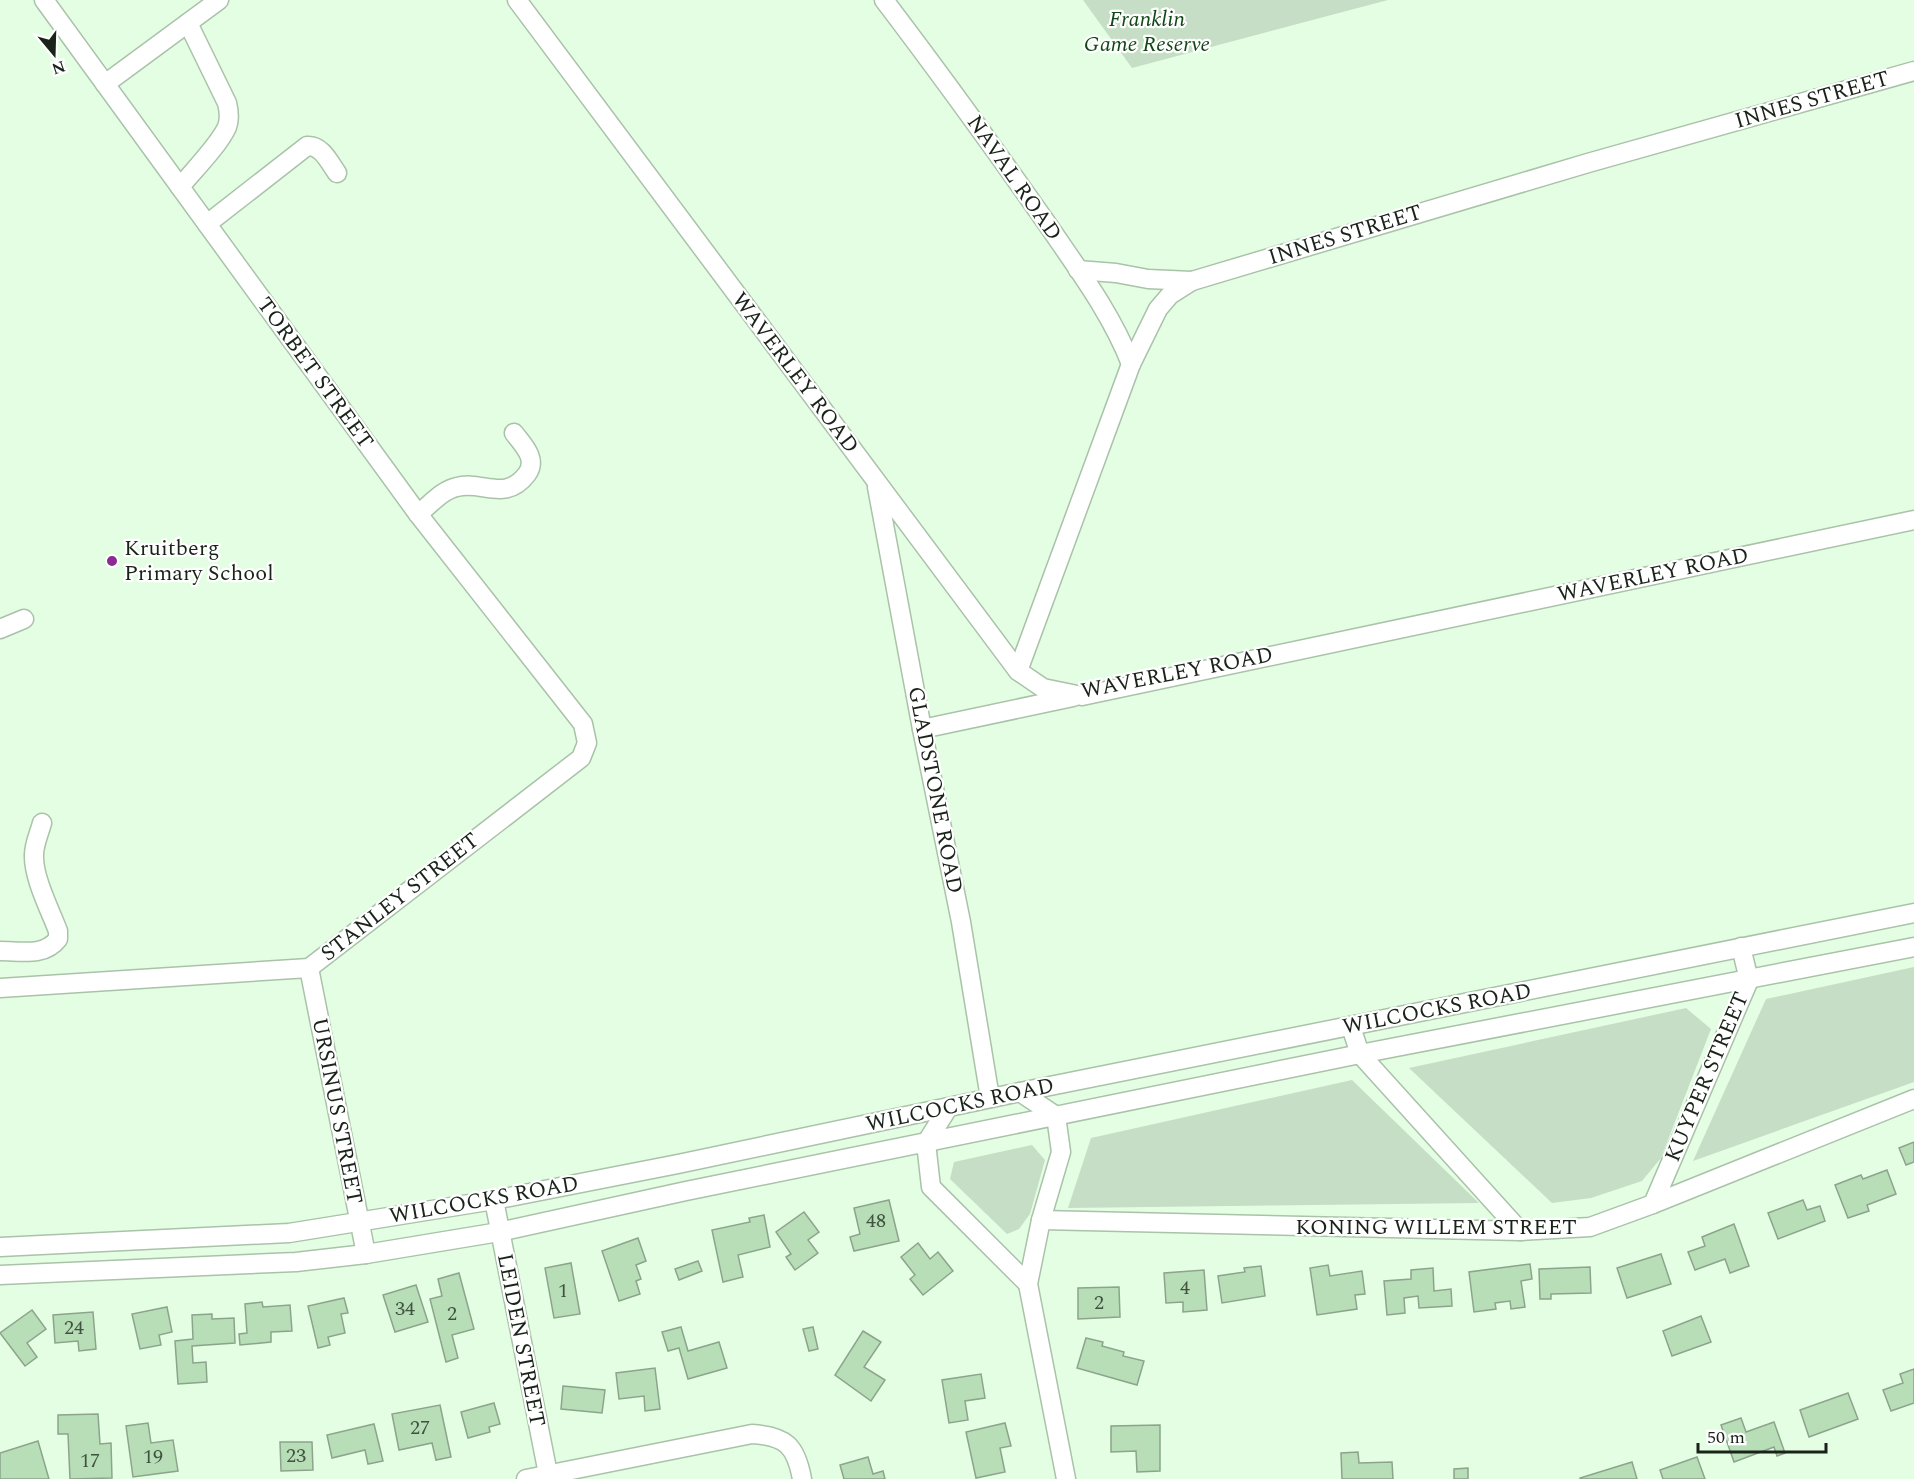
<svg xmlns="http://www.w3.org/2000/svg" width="1914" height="1479" font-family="Spectral,serif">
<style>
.green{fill:#c5dec5}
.building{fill:#b7deb7;stroke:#8ca48c;stroke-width:1.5}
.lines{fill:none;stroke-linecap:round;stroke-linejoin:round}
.minor-casing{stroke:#aac2a9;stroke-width:21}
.minor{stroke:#fff;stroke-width:18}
.poi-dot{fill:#8a2a92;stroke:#fff;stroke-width:2}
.labels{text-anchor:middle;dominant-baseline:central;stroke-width:4.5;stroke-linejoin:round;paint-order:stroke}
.number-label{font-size:20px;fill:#405240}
.park-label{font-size:22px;font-style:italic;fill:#104715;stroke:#fff}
.street-label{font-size:22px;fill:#192319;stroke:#fff}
.poi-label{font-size:22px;fill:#192319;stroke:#fff;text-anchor:start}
</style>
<rect width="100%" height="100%" fill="#e4fee3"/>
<g class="green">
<path d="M1083,0H1388L1132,68Z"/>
<path d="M1914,967V1082L1693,1161L1766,999Z"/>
<path d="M1686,1008L1711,1029L1661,1158L1642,1181L1591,1198L1552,1203L1409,1068Z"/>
<path d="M1352,1080L1479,1203L1068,1208L1091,1138Z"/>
<path d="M1032,1145L1045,1160L1030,1214L1019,1229L1007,1234L950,1179L954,1162Z"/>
</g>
<g class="building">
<path d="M1914,1142V1162L1906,1165L1899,1148Z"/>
<path d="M1887,1170L1896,1194L1867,1205L1869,1211L1848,1218L1835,1185L1861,1175L1863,1179Z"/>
<path d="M889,1200L899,1241L854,1251L850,1237L860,1234L854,1208Z"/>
<path d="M1803,1200L1807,1210L1820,1206L1825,1221L1778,1239L1768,1213Z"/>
<path d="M804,1212L819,1232L808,1240L818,1253L795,1270L786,1257L791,1254L776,1232Z"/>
<path d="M764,1215L770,1247L738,1255L743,1277L723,1282L712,1230L750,1222L749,1218Z"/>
<path d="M1734,1224L1749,1266L1730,1273L1725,1259L1695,1270L1688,1252L1705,1246L1702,1237Z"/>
<path d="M638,1238L646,1261L636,1265L641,1279L636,1281L640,1294L619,1301L602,1251Z"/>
<path d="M918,1243L930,1259L938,1252L953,1271L923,1295L910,1279L915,1275L901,1257Z"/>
<path d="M1661,1254L1671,1284L1627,1298L1617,1268Z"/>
<path d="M698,1261L702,1271L679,1280L675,1269Z"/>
<path d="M571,1263L580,1314L554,1318L545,1268Z"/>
<path d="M1530,1264L1532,1279L1521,1281L1525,1307L1511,1309L1510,1301L1495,1303L1496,1309L1474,1312L1469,1272Z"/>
<path d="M1328,1265L1330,1276L1362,1271L1365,1294L1355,1295L1357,1309L1317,1315L1310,1268Z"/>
<path d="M1261,1266L1265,1296L1222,1303L1218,1276L1245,1272L1244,1268Z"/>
<path d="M1590,1267L1591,1293L1551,1294V1299H1540L1539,1269Z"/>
<path d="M1433,1268L1434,1291L1451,1289L1452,1306L1419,1308L1418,1296L1404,1298L1405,1313L1387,1315L1384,1281L1411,1279V1270Z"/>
<path d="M1204,1270L1207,1310L1183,1312V1302L1166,1303L1164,1273Z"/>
<path d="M459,1273L474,1329L452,1335L458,1358L446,1362L430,1299L442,1296L438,1279Z"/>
<path d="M416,1285L428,1322L395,1332L383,1295Z"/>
<path d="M1119,1287L1120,1317L1078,1319V1288Z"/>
<path d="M344,1298L348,1313L341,1314L345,1333L328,1337L330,1345L318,1348L308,1306Z"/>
<path d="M262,1302L263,1307L290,1305L292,1331L271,1332V1342L240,1345L239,1334L247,1333L245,1304Z"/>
<path d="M167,1307L172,1332L159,1335L161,1345L140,1349L132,1314Z"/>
<path d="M32,1310L46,1329L27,1343L37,1357L25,1366L0,1333Z"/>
<path d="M93,1312L96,1349L79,1351L78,1341L55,1343L53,1315Z"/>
<path d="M212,1314V1319L234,1318L235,1343L192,1346L193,1363L206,1362L207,1382L178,1384L175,1341L193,1339L192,1315Z"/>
<path d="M1701,1316L1711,1342L1672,1356L1663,1331Z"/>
<path d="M681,1327L688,1351L719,1342L727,1368L688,1379L679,1348L668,1351L662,1332Z"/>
<path d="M813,1327L818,1349L809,1351L803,1329Z"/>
<path d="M863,1331L881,1342L864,1367L885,1380L871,1401L835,1375Z"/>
<path d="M1086,1338L1103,1342L1102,1346L1124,1352L1123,1356L1144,1361L1137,1385L1077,1368Z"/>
<path d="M655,1368L660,1409L645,1411L644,1396L619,1399L616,1373Z"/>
<path d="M1914,1369V1403L1891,1411L1883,1390L1903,1383L1900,1374Z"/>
<path d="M981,1374L985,1398L965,1401L968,1420L949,1423L942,1380Z"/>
<path d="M563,1386L605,1390L602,1413L561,1409Z"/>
<path d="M1848,1393L1858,1419L1809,1437L1800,1410Z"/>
<path d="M494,1403L500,1424L489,1427L490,1432L468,1438L461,1412Z"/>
<path d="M440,1405L451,1457L436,1460L432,1443L399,1450L392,1414Z"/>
<path d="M98,1414L100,1444L111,1443L112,1478L70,1479L68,1434H58V1415Z"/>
<path d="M1741,1418L1746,1432L1774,1422L1785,1453L1777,1456L1774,1447L1734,1462L1721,1425Z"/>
<path d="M148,1423L151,1443L173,1440L178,1471L133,1477L126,1426Z"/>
<path d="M1005,1423L1011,1446L1000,1448L1005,1472L976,1478L966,1432Z"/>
<path d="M374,1424L383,1461L368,1464L365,1450L332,1458L327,1435Z"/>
<path d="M1160,1425V1471L1137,1472L1136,1451L1111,1452V1426Z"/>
<path d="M38,1441L49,1479H0V1453Z"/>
<path d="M280,1442H312L313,1470L281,1471Z"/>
<path d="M1358,1452L1359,1463L1392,1462L1393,1479H1342L1341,1453Z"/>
<path d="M868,1457L873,1474L883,1471L885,1479H844L840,1465Z"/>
<path d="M1697,1457L1705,1479H1663L1660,1470Z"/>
<path d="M1632,1462L1637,1479H1580V1478Z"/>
<path d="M1468,1468V1479H1454V1469Z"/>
</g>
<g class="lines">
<g class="minor-casing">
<g id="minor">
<path d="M517,0L1018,671L1043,688L1082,696L1914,520"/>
<path d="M884,0C941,75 996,151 1050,228C1080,272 1112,315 1131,364"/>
<path d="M105,84L219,0"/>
<path d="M180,187C193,171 219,145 227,127C230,119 229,111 227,103L188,23"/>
<path d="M207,224L307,146C322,145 329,162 337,173"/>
<path d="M1078,270L1116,273L1148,279L1192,281"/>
<path d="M877,487L922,729L961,922L990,1098"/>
<path d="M418,514C430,505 442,490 457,487C482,480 505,503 527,474C538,459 523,445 514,433"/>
<path d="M0,629L24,619"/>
<path d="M1018,671L1131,364L1158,309L1170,295L1192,281L1588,163L1914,71"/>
<path d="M922,729L1073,697"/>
<path d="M0,951C21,951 44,957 58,939V931C50,910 33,877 34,855C34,844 39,834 42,823"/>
<path d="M309,968L366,1254"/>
<path d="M0,988L309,968L581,758L587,743L583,724L418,514L44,0"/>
<path d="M1351,1027L1360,1054L1520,1231"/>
<path d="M1020,1092L1056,1116L1061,1152L1041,1220L1028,1284L1066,1479"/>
<path d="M948,1108L926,1143L931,1187L1028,1284"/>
<path d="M494,1200L549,1479"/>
<path d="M1653,1204L1749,980L1741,947"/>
<path d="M1041,1220L1520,1231L1590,1227L1653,1204L1914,1099"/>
<path d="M0,1247L289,1233L494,1200L678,1164L1020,1092L1914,913"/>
<path d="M0,1275L296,1262L366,1254L499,1232L686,1191L1360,1054L1914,947"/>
<path d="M526,1479L752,1434C786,1436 796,1446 802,1479"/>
</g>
</g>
<use href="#minor" class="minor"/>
</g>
<circle class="poi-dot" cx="112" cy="561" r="6"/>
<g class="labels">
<g class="number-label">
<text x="876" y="1221">48</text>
<text x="1185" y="1288">4</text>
<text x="563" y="1291">1</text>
<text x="1099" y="1303">2</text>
<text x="405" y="1309">34</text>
<text x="452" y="1314">2</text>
<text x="74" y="1328">24</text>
<text x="420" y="1428">27</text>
<text x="296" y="1456">23</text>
<text x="153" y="1457">19</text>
<text x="90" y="1461">17</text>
</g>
<g class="park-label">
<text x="1147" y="19">Franklin<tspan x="1147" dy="25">Game Reserve</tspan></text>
</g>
<g class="street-label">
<text transform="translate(1812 100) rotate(-16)">INNES STREET</text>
<text transform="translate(1014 178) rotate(55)">NAVAL ROAD</text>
<text transform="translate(1345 235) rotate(-17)">INNES STREET</text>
<text transform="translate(315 373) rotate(54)">TORBET STREET</text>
<text transform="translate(795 373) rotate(53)">WAVERLEY ROAD</text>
<text transform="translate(1653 575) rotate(-12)">WAVERLEY ROAD</text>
<text transform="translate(1177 673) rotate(-11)">WAVERLEY ROAD</text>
<text transform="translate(935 790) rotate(79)">GLADSTONE ROAD</text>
<text transform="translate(400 897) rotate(-38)">STANLEY STREET</text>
<text transform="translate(1437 1009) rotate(-11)">WILCOCKS ROAD</text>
<text transform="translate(1707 1077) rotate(-67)">KUYPER STREET</text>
<text transform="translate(960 1105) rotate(-12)">WILCOCKS ROAD</text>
<text transform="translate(337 1111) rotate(79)">URSINUS STREET</text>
<text transform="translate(484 1200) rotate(-10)">WILCOCKS ROAD</text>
<text x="1436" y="1227">KONING WILLEM STREET</text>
<text transform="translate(521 1340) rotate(79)">LEIDEN STREET</text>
</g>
<g class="poi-label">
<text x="124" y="548">Kruitberg<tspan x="124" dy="25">Primary School</tspan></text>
</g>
</g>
<g transform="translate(54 54) rotate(161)" stroke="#ffffff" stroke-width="4.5" paint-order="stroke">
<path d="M0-4.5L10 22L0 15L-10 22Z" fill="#192319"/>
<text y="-9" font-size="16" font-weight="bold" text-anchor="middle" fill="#192319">N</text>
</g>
<path d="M1698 1443v9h128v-9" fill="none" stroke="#192319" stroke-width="3"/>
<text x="1707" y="1443" font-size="18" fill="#192319" stroke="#ffffff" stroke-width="4.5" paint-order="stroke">50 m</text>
</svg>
